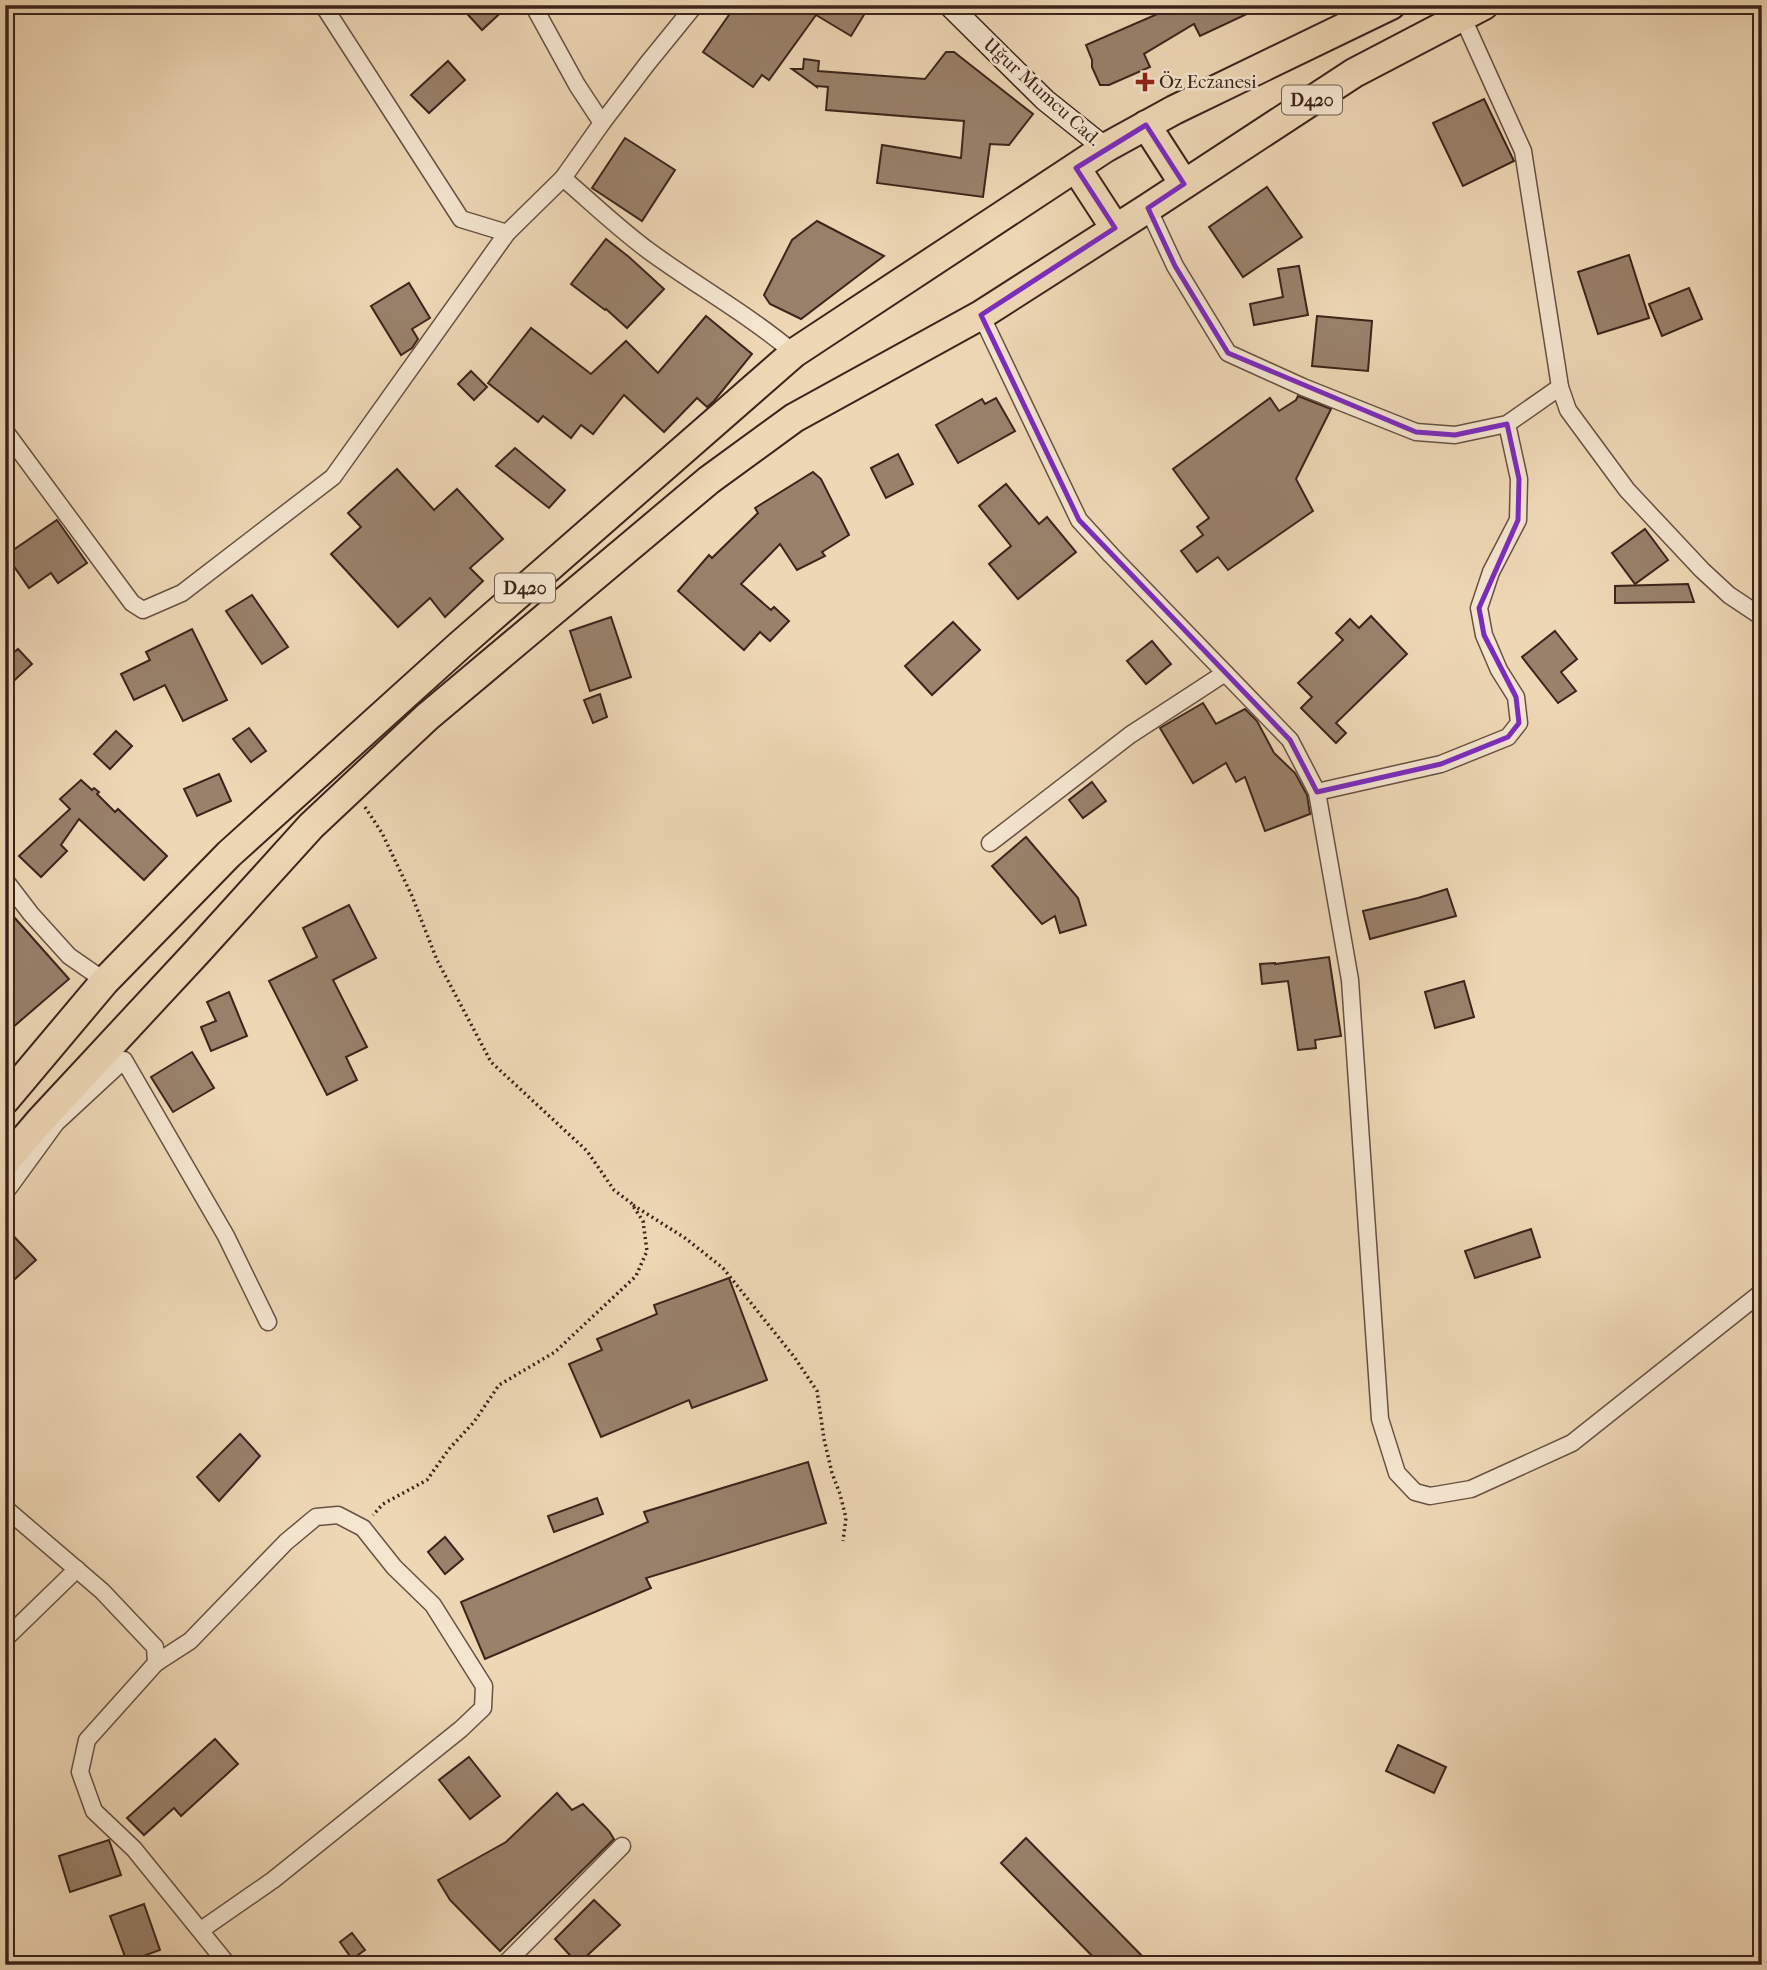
<svg xmlns="http://www.w3.org/2000/svg" width="1767" height="1970" font-family="'IM FELL French Canon',serif">
<style>
.building{fill:#99816b;stroke:#3c241b;stroke-width:2}
.lines{fill:none;stroke-linecap:round;stroke-linejoin:round}
.street-casing{stroke:#685142;stroke-width:19}
.secondary-casing{stroke:#3c241b;stroke-width:24}
.highway-casing{stroke:#3c241b;stroke-width:32}
.path{stroke:#3c241b;stroke-width:3.5;stroke-dasharray:2 3.5;stroke-linecap:butt}
.street{stroke:#f4e5cf;stroke-width:16}
.secondary{stroke:#f4e5cf;stroke-width:21}
.highway{stroke:#eed7b5;stroke-width:28}
.marked{fill:none;stroke:#7b2cbf;stroke-width:5;stroke-linejoin:round}
.poi-dot{fill:#8f2418;stroke:#f4e5cf;stroke-width:2.5}
.labels{text-anchor:middle;dominant-baseline:central;stroke-width:5;stroke-linejoin:round;paint-order:stroke}
.shield{fill:#f4e5cf;stroke:#735e51;stroke-width:2}
.shield-label{font-size:18px;font-weight:bold;fill:#3c241b}
.poi-label{font-size:19px;fill:#3c241b;stroke:#f4e5cf;text-anchor:start}
.street-label{font-size:19px;fill:#3c241b;stroke:#f4e5cf}
</style>
<rect width="100%" height="100%" fill="#eed7b5"/>
<filter id="stains"><feTurbulence type="fractalNoise" baseFrequency=".00286" numOctaves="4"/><feColorMatrix values="0 0 0 0 .2 0 0 0 0 .09 0 0 0 0 .02 0 0 0 .5 -.17"/></filter>
<radialGradient id="worn" r=".72"><stop offset=".6" stop-color="#630" stop-opacity="0"/><stop offset="1" stop-color="#630" stop-opacity=".3"/></radialGradient>
<g class="building">
<path d="M459,5H509L482,30Z"/>
<path d="M736,5H870L851,36L816,15L769,80L762,75L753,87L703,52Z"/>
<path d="M1178,5H1266L1200,36L1194,24L1144,54L1150,67L1109,85H1100L1092,67V60L1086,45Z"/>
<path d="M946,52H954L1033,114L1009,145L990,144L983,197L877,183L882,145L961,158L964,121L826,110L828,87L817,86V87L792,69H803L804,59L819,61L818,71L925,79Z"/>
<path d="M448,61L465,80L429,113L411,95Z"/>
<path d="M1484,99L1514,161L1463,186L1433,123Z"/>
<path d="M625,138L675,170L642,221L592,188Z"/>
<path d="M1267,187L1302,237L1243,277L1209,227Z"/>
<path d="M817,221L884,256L801,319L770,304L764,295L792,240Z"/>
<path d="M606,239L629,257L664,289L627,328L606,309L605,310L571,284Z"/>
<path d="M1629,255L1649,318L1598,334L1578,272Z"/>
<path d="M1299,266L1308,315L1254,325L1250,304L1283,297L1278,269Z"/>
<path d="M409,283L430,318L412,329L418,339L412,348L401,355L371,306Z"/>
<path d="M1689,288L1702,319L1662,336L1649,304Z"/>
<path d="M706,316L752,354L714,401L707,407L697,398L664,432L624,395L593,434L581,425L571,438L543,416L538,422L488,383L531,328L591,374L626,341L658,373Z"/>
<path d="M1317,316L1372,321L1368,371L1312,366Z"/>
<path d="M471,371L487,387L474,400L458,384Z"/>
<path d="M1298,396L1331,409L1296,479L1313,511L1228,570L1218,557L1197,572L1181,551L1203,535L1197,527L1209,518L1173,469L1270,398L1279,411L1296,400Z"/>
<path d="M996,398L1015,431L958,463L936,425L982,399L985,404Z"/>
<path d="M515,448L565,490L549,508L496,466Z"/>
<path d="M898,454L913,484L886,498L871,468Z"/>
<path d="M397,469L434,510L457,489L503,539L470,568L483,581L445,617L430,598L398,627L331,554L361,527L348,513Z"/>
<path d="M813,472L821,479L849,535L822,552L825,556L797,570L780,544L741,584L771,610L774,607L789,621L770,641L760,632L744,650L678,591L709,555L712,558L758,513L755,508Z"/>
<path d="M1006,484L1039,524L1047,517L1076,552L1018,599L989,564L1011,546L979,506Z"/>
<path d="M57,520L87,563L58,583L51,573L29,588L6,555Z"/>
<path d="M1645,529L1668,560L1635,584L1612,553Z"/>
<path d="M1688,584L1694,602L1615,603V586Z"/>
<path d="M252,595L288,647L262,664L226,611Z"/>
<path d="M1371,616L1407,654L1336,723L1346,733L1336,743L1301,708L1312,697L1298,683L1343,640L1336,633L1350,619L1359,628Z"/>
<path d="M611,617L631,677L590,691L570,631Z"/>
<path d="M953,622L980,650L932,695L905,666Z"/>
<path d="M192,629L227,700L183,721L165,685L134,700L121,674L150,660L146,652Z"/>
<path d="M1555,631L1577,659L1561,672L1576,691L1558,703L1522,657Z"/>
<path d="M1152,641L1171,664L1146,684L1127,661Z"/>
<path d="M18,649L32,664L5,689V660Z"/>
<path d="M600,694L607,717L593,723L584,700Z"/>
<path d="M1203,703L1216,724L1245,709L1257,721L1274,753L1295,773L1307,795L1310,814L1265,831L1245,777L1236,782L1226,763L1193,783L1160,728Z"/>
<path d="M249,728L266,751L251,762L233,739Z"/>
<path d="M116,731L132,746L110,769L94,754Z"/>
<path d="M219,774L231,801L197,816L184,789Z"/>
<path d="M81,780L92,790L94,788L99,792L97,794L115,812L118,809L167,856L144,880L79,819L61,845L67,851L41,877L19,856L70,809L60,799Z"/>
<path d="M1092,782L1106,801L1083,818L1069,800Z"/>
<path d="M1026,837L1078,898L1086,925L1060,933L1055,916L1042,924L992,866Z"/>
<path d="M1447,889L1456,916L1370,939L1363,911L1418,898Z"/>
<path d="M349,905L376,958L333,980L367,1047L346,1057L357,1080L327,1095L269,981L317,957L303,928Z"/>
<path d="M13,916L69,979L5,1034V923Z"/>
<path d="M1329,957L1341,1036L1315,1040L1316,1048L1298,1050L1288,981L1262,984L1260,964L1275,963V964Z"/>
<path d="M1464,981L1474,1017L1435,1028L1425,992Z"/>
<path d="M229,992L247,1036L211,1051L201,1027L216,1021L207,1002Z"/>
<path d="M192,1052L214,1088L173,1112L151,1077Z"/>
<path d="M5,1227L36,1260L5,1288Z"/>
<path d="M1531,1229L1540,1257L1475,1278L1465,1251Z"/>
<path d="M729,1278L767,1380L692,1408L689,1400L601,1437L569,1364L602,1350L597,1339L657,1314L654,1305Z"/>
<path d="M240,1434L260,1456L219,1501L197,1477Z"/>
<path d="M808,1462L826,1523L646,1578L651,1588L485,1659L461,1602L648,1522L644,1512Z"/>
<path d="M597,1498L603,1514L554,1532L548,1516Z"/>
<path d="M445,1537L463,1559L445,1574L428,1552Z"/>
<path d="M215,1739L238,1764L181,1816L174,1808L144,1835L127,1818Z"/>
<path d="M1398,1745L1446,1767L1434,1793L1386,1771Z"/>
<path d="M469,1757L500,1796L470,1819L439,1780Z"/>
<path d="M557,1793L572,1810L583,1804L609,1831L614,1839L500,1951L450,1900L438,1880L506,1842Z"/>
<path d="M1026,1838L1151,1965H1101L1001,1863Z"/>
<path d="M109,1840L121,1875L70,1892L59,1856Z"/>
<path d="M594,1900L620,1925L578,1964L555,1939Z"/>
<path d="M144,1904L160,1950L127,1962L110,1916Z"/>
<path d="M352,1933L365,1950L352,1959L340,1942Z"/>
</g>
<g class="lines">
<g class="street-casing">
<g id="street">
<path d="M323,5L461,219L507,233"/>
<path d="M533,5L577,85L602,123L563,178C591,202 619,229 649,251C697,286 749,315 794,353"/>
<path d="M1462,16L1523,151L1556,361L1560,387L1568,410L1627,490L1702,570L1729,595L1762,617"/>
<path d="M602,123L647,64L695,5"/>
<path d="M1148,208L1175,266L1228,353L1303,387L1416,432L1455,435L1507,424L1560,387"/>
<path d="M981,315L1079,520L1111,555L1290,740L1317,792L1350,980L1380,1419L1397,1473L1415,1492L1430,1496L1471,1489L1572,1443L1762,1292"/>
<path d="M5,431L132,603L143,610L182,593L333,477L507,233L563,178"/>
<path d="M1317,792L1441,764L1508,737L1519,723L1516,697L1499,670L1484,635L1479,608L1491,572L1518,520L1519,479L1507,424"/>
<path d="M990,843L1130,735L1225,673"/>
<path d="M5,880L31,914L69,956L105,981"/>
<path d="M5,1193L56,1123L124,1060L226,1236L268,1322"/>
<path d="M5,1508L102,1591L155,1647L156,1663L87,1740L80,1772L94,1811L134,1849L228,1965"/>
<path d="M5,1639L77,1569"/>
<path d="M156,1663L190,1641L286,1542L316,1517L338,1515L363,1528L394,1567L433,1605L484,1686L483,1708L461,1729L273,1880L201,1930"/>
<path d="M504,1965L622,1846"/>
</g>
</g>
<g class="secondary-casing">
<path id="secondary" d="M949,5L1045,100L1105,148"/>
</g>
<g class="highway-casing">
<g id="highway">
<path d="M1146,125L1184,184"/>
<path d="M1076,168L1115,228"/>
<path d="M5,1100L105,981L229,854L459,646L794,353L1105,148L1174,110L1391,5"/>
<path d="M5,1162L40,1121L197,952L311,826L427,717L709,480L794,418L981,315L1148,208L1354,73L1484,5"/>
</g>
</g>
<g class="path">
<path d="M365,807L382,833L412,896L437,960L491,1062L587,1151L614,1190L631,1203L643,1221L647,1251L636,1276L555,1352L499,1385L474,1422L449,1449L427,1480L383,1504L373,1515"/>
<path d="M633,1205L685,1238L723,1268L795,1358L817,1391L824,1439L832,1473L840,1494L846,1518L843,1541"/>
</g>
<use href="#street" class="street"/>
<use href="#secondary" class="secondary"/>
<use href="#highway" class="highway"/>
</g>
<path class="marked" d="M1146,125L1184,184L1148,208L1175,266L1228,353L1416,432L1455,435L1507,424L1519,479L1518,520L1479,608L1484,635L1516,697L1519,723L1508,737L1441,764L1317,792L1290,740L1079,520L981,315L1115,228L1076,168Z"/>
<path class="poi-dot" d="M1141.5 71.5h7v7h7v7h-7v7h-7v-7h-7v-7h7z"/>
<g class="labels">
<g class="shield">
<rect x="1282" y="85.5" width="60" height="29" rx="5"/>
<rect x="495" y="573.5" width="60" height="29" rx="5"/>
</g>
<g class="shield-label">
<text x="1312" y="100">D420</text>
<text x="525" y="588">D420</text>
</g>
<g class="poi-label">
<text x="1159" y="82">Öz Eczanesi</text>
</g>
<g class="street-label">
<text transform="translate(1042 92) rotate(42)">Uğur Mumcu Cad.</text>
</g>
</g>
<rect width="1767" height="1970" fill="none" stroke="#eed7b5" stroke-width="28"/>
<rect x="7" y="7" width="1753" height="1956" fill="none" stroke="#3c241b" stroke-width="3.5"/>
<rect x="14" y="14" width="1739" height="1942" fill="none" stroke="#3c241b" stroke-width="2"/>
<rect width="100%" height="100%" filter="url(#stains)"/>
<rect width="100%" height="100%" fill="url(#worn)"/>
</svg>
